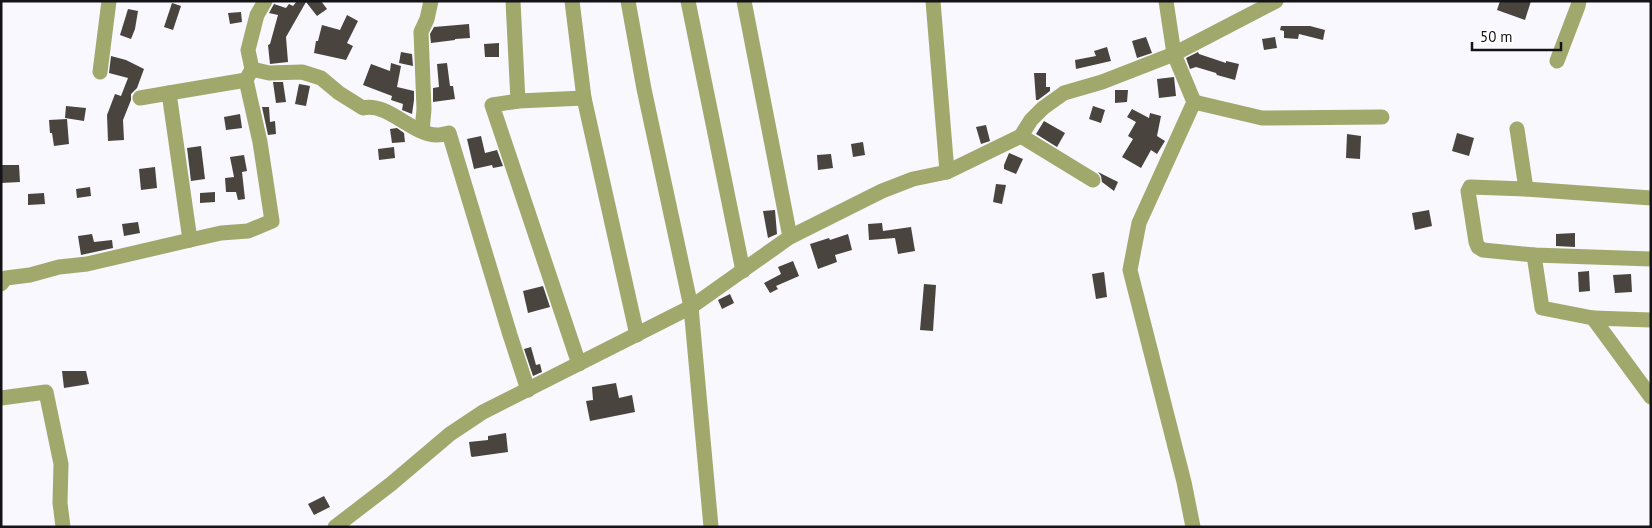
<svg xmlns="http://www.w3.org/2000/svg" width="1652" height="528" font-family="'PT Sans',sans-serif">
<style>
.building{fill:#49443d}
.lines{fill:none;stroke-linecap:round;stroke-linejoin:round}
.minor{stroke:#a1a86b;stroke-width:15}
</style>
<rect width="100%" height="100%" fill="#f8f8fe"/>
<g class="building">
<path d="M297,1H321L327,9L317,16L306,2L286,37L288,62L270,64L268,45L270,44L278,15L269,13L274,4L286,8L289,4L293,6Z"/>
<path d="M1500,1H1531L1525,20L1497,10Z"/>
<path d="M172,3L181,6L173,30L164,27Z"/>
<path d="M128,9L138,11L135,29L131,39L120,35Z"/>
<path d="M241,12L242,22L230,24L228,13Z"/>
<path d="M347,15L358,21L347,43L353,46L346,60L314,53L316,41H318L322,25L340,30Z"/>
<path d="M469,24L470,38L455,39V40L431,43L430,34L434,27Z"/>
<path d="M1281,26H1310L1325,30L1323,40L1299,34L1298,39L1284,38V31L1280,30Z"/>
<path d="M1146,37L1152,53L1137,58L1132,41Z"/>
<path d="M1275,37L1277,48L1264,50L1262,39Z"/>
<path d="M499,43V57H485L484,44Z"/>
<path d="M1107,47L1111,61L1076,69L1075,60L1096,56L1094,51Z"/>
<path d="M401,52L412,54L413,66L399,63Z"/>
<path d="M1198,52L1199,54L1226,63V61L1239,64L1235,80L1217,75L1216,73L1196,67L1190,69L1186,58Z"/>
<path d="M111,56L126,60L144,69L137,88L131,94V100L123,120L124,140L108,141L107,115L115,94L121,96L128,78L109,73Z"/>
<path d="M391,63L401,66L397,87L414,91V100L412,114L402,110L403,104L391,100L392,96L363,85L371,64L390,71Z"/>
<path d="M447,63L450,86H453L455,99L433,102V88L439,87L437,64Z"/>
<path d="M1034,73H1046V87H1050V91L1038,100H1036Z"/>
<path d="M1174,77L1176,96L1159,98L1157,79Z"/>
<path d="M273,82H283L286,102L276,103Z"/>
<path d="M299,84L310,86L306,106L295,104Z"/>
<path d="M1115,90H1128L1127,102L1115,103Z"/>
<path d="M66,106L86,108L84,121L65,118Z"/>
<path d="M1093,106L1105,110L1101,123L1089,119Z"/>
<path d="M262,107H269L270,122L275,121L276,134L268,135Z"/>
<path d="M1132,109L1149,118L1150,113L1161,116L1157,136L1165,141L1157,154L1151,150L1141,168L1122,157L1133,139L1128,136L1136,122L1127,117Z"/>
<path d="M240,114L242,128L226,130L224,117Z"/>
<path d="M67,119L69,144L54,146L52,133H50L49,120Z"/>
<path d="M1044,121L1065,133L1057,147L1036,134Z"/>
<path d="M986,125L990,141L981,144L976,127Z"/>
<path d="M397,128L404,133L405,142L392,143L390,129Z"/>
<path d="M1457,133L1474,138L1469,156L1452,151Z"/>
<path d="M1347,134L1361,136L1360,159L1346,158Z"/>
<path d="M481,136L485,153L497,150L503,166L493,168L492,165L474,169L467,139Z"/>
<path d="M863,142L865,155L853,157L851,144Z"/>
<path d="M201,146L205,179L191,181L187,148Z"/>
<path d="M394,147L395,158L379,160L378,149Z"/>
<path d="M1009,153L1023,159L1016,174L1004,169V165Z"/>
<path d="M831,154L833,168L818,170L817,155Z"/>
<path d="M244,155L247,171L242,172L245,199L238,200L236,192H226L225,178L234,177L230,157Z"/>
<path d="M1,165H19L20,182L1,183Z"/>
<path d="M155,167L157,188L141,190L139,169Z"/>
<path d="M1098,172L1118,182L1114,191L1102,182L1101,176Z"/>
<path d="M996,184L1006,185L1002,204L993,202Z"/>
<path d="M90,187L91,196L77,198L76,189Z"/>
<path d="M215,192V202L200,203V193Z"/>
<path d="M44,193L45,204L28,205V194Z"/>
<path d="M775,210L777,234L768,238L763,211Z"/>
<path d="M1429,210L1432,226L1415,230L1412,213Z"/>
<path d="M138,222L140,233L124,236L122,224Z"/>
<path d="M882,223L883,231L911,227L915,251L898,254L895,238L869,240L868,224Z"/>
<path d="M1575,233V247L1556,246V234Z"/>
<path d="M92,234L94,242L112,240L113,248L81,255L78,236Z"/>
<path d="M848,234L852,250L835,255L837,262L818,269L810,244L829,238L830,240Z"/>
<path d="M793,261L799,276L776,286L778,289L770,293L764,283L781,274L778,267Z"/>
<path d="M1589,271L1590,291L1579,292L1578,272Z"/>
<path d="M1104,272L1107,297L1096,299L1092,274Z"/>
<path d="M1631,274L1632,292L1615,293L1613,275Z"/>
<path d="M924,284L936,285L933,331L920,330Z"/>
<path d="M543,286L550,307L528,313L523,291Z"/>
<path d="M730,294L734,303L722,309L718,300Z"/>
<path d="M531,347L536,365L540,364L542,372L533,376L524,349Z"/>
<path d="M62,371H86L89,384L64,388Z"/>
<path d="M616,383L619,398L632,395L635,412L590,421L586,401L593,400L592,387Z"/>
<path d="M506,433L508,452L472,457L471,456L469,442L488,440V436Z"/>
<path d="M324,496L330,507L314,515L308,504Z"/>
</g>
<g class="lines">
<g class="minor">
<path d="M265,1L257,15L248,50L252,69L269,73L302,72L321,78L339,93L363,108C388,102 412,135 437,135C441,135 445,134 449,133L510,335L528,390"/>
<path d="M513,1L518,101"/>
<path d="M572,1L584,98L637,335"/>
<path d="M628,1L644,89L691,307L711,527"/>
<path d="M688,1L743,271"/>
<path d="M744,1L790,237"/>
<path d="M933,1L947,172"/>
<path d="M1557,61L1578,6L1579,1"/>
<path d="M100,72L109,1"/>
<path d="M169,93L246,80"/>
<path d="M140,98L169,93L190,240L221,233L248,231L272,221L260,142L246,80L252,69"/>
<path d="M1194,102L1262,118L1382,117"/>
<path d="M1517,129L1526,189"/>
<path d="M422,131L424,109L421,32L427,19L431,1"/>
<path d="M1021,136L1093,180"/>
<path d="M1651,198L1526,189L1470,187L1468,191L1476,242L1478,247L1483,250L1534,255L1651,259"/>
<path d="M1534,255L1542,308L1593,318L1651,320"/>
<path d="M1,284L6,278L30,275L59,267L87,264L190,240"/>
<path d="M1593,318L1651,397"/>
<path d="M579,364L492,105L518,101L584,98"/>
<path d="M1,398L46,392L61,464L60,503L63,527"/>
<path d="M335,527L391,484L450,434L483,412L691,307L790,237L882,191L913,179L947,172L1021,136L1031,120L1043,108L1064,93L1102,82L1174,54L1166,1"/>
<path d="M1193,527L1184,482L1130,270L1139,223L1194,102L1174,54L1276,1"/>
</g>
</g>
<rect width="1652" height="528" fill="none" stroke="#141418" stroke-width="5"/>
<path d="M1472 42v8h89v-8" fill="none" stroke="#141418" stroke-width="2.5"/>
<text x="1480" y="42" font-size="15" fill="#141418" stroke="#ffffff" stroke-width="4" paint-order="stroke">50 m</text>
</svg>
